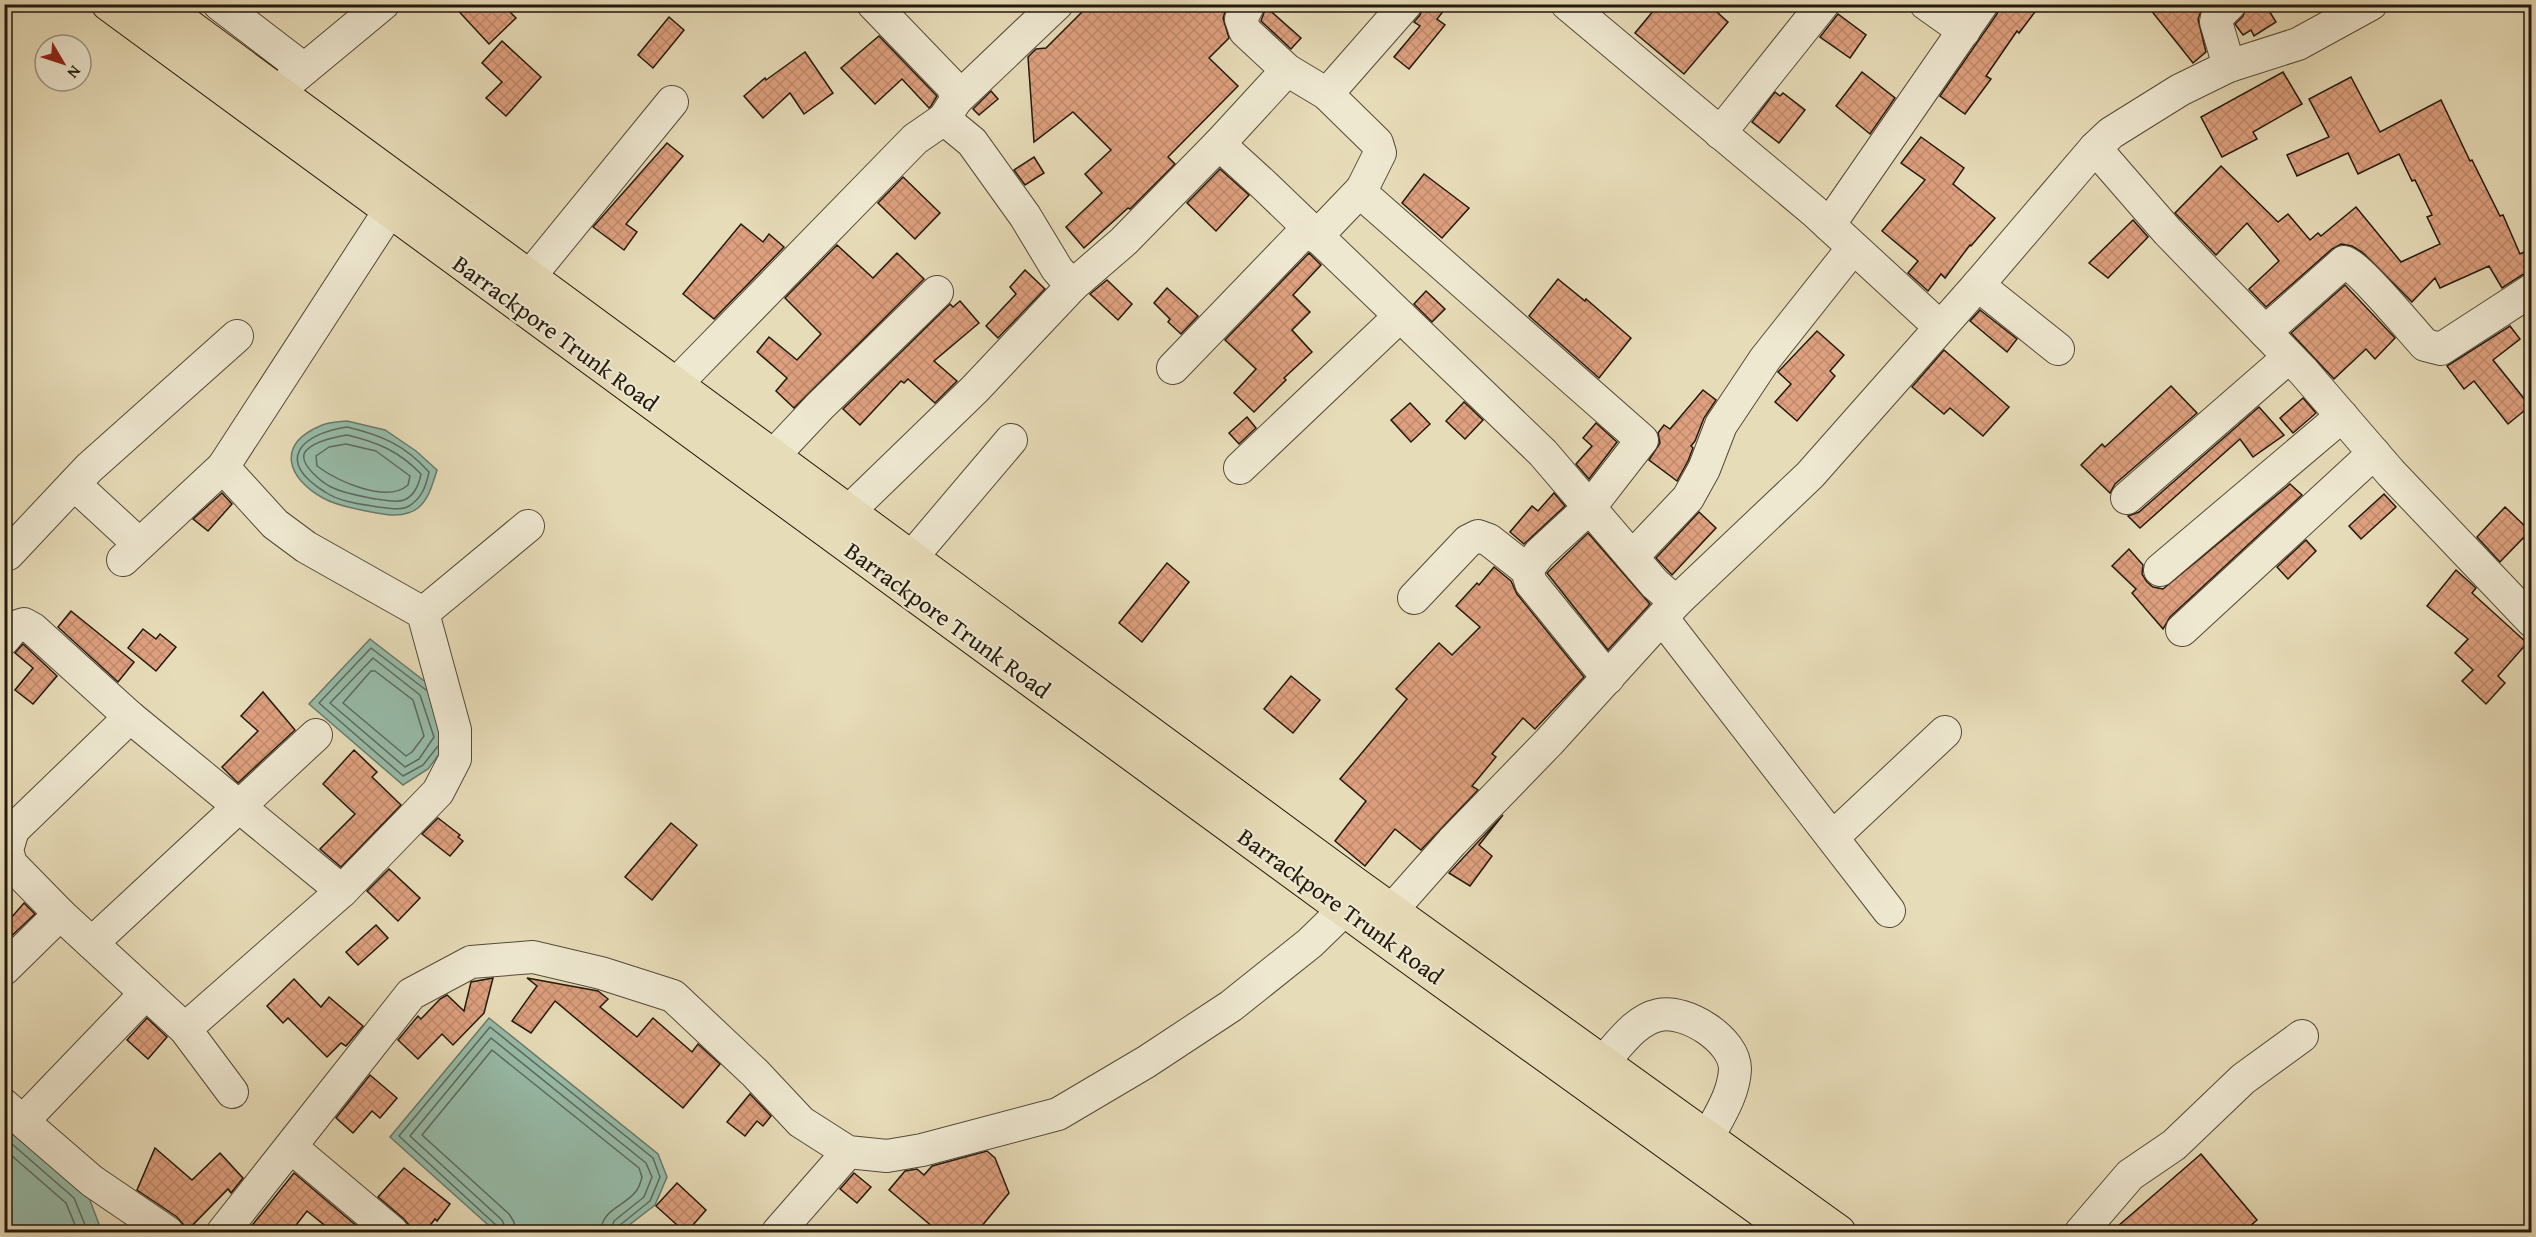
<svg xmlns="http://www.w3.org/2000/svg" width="2536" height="1237" font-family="'Gentium Book Plus',serif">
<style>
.water{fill:#97bcaa;stroke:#697b6b;stroke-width:1.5}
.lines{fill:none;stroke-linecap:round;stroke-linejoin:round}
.shore{stroke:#5d6a5c;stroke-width:1.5}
.building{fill:url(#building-cross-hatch);stroke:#23190d;stroke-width:1.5}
.minor-casing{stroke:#544a38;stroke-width:34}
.major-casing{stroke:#23190d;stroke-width:35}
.minor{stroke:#efe8d1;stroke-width:32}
.major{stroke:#e7dcb8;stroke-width:33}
.labels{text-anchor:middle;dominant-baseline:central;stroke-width:4.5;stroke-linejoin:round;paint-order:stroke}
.street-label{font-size:24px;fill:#23190d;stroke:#efe8d1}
</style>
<defs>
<pattern id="building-cross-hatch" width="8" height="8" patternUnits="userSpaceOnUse" patternTransform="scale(1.5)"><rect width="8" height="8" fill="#dea07e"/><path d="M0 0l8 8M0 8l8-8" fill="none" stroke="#be896c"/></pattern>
</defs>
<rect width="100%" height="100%" fill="#e7dcb8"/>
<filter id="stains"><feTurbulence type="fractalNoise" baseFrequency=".00333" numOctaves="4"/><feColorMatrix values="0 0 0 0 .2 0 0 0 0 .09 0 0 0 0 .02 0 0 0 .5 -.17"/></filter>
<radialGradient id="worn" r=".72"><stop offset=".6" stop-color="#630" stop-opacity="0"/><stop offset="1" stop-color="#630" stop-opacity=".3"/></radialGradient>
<g class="water">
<path d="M347,421L385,430L416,451L437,470C432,486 427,508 408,513C396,517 383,514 371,512C356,509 337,506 323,498C287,478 276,445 320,426C328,422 339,422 347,421Z"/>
<path d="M370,639L432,687L449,741L428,769L403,785L309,704Z"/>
<path d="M489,1018L658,1154L667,1177L655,1205L620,1232H496L390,1137Z"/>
<path d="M4,1119L86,1190L102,1232H5Z"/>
</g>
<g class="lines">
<g class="shore">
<path d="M347,427C381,435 405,445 429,472C426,486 422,498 409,506C401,511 387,508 378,507C360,504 340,502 325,492C274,460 301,434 347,427Z"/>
<path d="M347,435C377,442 399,451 421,474C419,484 414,496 404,500C396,503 384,500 376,499C361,496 345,494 331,487C323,483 298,464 305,452C313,441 335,437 347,435Z"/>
<path d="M346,444L376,451L410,476L408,485C387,504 337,481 317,466L316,456L329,447Z"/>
<path d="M373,658L420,695L434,737L419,759L405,767L330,703Z"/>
<path d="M371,671H375L413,700L424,736L412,752L406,756L343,703Z"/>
<path d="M426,690L371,648L319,703L403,776L423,765L438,746"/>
<path d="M4,1137L74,1198L88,1232"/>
<path d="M4,1149L66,1203L78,1232"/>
<path d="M499,1232L497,1226L399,1136L490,1027L653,1158L660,1177L650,1201L620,1225L617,1232"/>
<path d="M507,1232L502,1220L410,1136L491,1038L646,1163L652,1177L644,1197L614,1221L610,1232"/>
<path d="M516,1232L514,1222L509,1214L422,1135L492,1050L639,1168L642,1177C641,1181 639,1187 637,1190C625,1207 601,1209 601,1232"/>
</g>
</g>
<g class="building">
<path d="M452,4H502L516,18L489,44Z"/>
<path d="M1090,4H1228L1223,18L1229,38L1209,58L1238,86L1168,157L1175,164L1130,209L1128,208L1084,248L1066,227L1102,193L1085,174L1111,150L1073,112L1034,142L1028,57L1036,49L1046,48Z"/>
<path d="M1424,4H1449L1437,19L1445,25L1409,69L1394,57L1420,26L1414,22L1420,15Z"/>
<path d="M1659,4H1708L1728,22L1684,74L1635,33Z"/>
<path d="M2000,4H2041L2019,33L2017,31L1986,76L1991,79L1965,114L1940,96L1997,14Z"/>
<path d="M2146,4H2204L2198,19L2206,52L2193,63Z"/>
<path d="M2247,4H2265L2276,22L2254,36L2251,30L2243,35L2235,24L2243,16Z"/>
<path d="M1266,7L1301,38L1291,49L1261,21Z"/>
<path d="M1838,14L1866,35L1850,58L1820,37Z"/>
<path d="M669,17L684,30L653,68L638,55Z"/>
<path d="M879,36L937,96L931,106L929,108L902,79L875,104L841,68Z"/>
<path d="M502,41L541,77L506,116L486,98L502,82L482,63Z"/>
<path d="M805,52L833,93L804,114L790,93L763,118L744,96L765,78L766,80Z"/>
<path d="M1862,72L1895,98L1870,134L1836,106Z"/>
<path d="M2283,72L2302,104L2253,132L2257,139L2222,157L2201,117Z"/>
<path d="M2351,77L2380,132L2441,100L2470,161L2472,160L2500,216L2503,215L2520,254L2532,248V272L2522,275L2502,288L2489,266L2440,288L2435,278L2412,302L2362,252L2352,246L2341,244L2332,249L2266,307L2249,289L2279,261L2247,223L2216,255L2175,213L2221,166L2278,222L2288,214L2310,240L2318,233L2321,236L2356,207L2401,262L2440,244L2427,217L2432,215L2415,180L2412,181L2399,154L2358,174L2348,153L2297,176L2287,155L2329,137L2309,99Z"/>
<path d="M991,91L998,99L979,115L973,109Z"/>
<path d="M1775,92L1780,96L1783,93L1805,110L1779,143L1752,122Z"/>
<path d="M1921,137L1964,168L1953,184L1995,218L1971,246L1970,245L1945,278L1941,274L1928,291L1908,273L1918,261L1882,231L1925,180L1901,163Z"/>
<path d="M667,143L683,156L626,224L637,232L624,250L593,227Z"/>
<path d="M1034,157L1044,173L1025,185L1014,170Z"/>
<path d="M1220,169L1249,195L1216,231L1187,203Z"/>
<path d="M1424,174L1469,208L1442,238L1402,203Z"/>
<path d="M903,177L940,213L915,239L878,203Z"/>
<path d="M2133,220L2148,237L2108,278L2089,263Z"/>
<path d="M741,224L763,242L769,234L784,247L714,319L683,294Z"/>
<path d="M837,245L873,278L897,253L924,279L794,408L776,391L787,378L757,352L769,337L797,360L821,334L785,298Z"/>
<path d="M1309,253L1321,265L1293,295L1310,312L1292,330L1312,352L1284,378L1286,380L1254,412L1234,393L1256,369L1225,340Z"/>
<path d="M1025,270L1045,289L998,338L986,326L1016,294L1010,287Z"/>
<path d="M1558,279L1585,301L1586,299L1631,338L1599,378L1529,316Z"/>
<path d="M1107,280L1132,304L1118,320L1090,294Z"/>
<path d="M2345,285L2395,338L2375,359L2366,349L2334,379L2291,333Z"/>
<path d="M1167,288L1198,316L1181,334L1168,322L1170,319L1154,303Z"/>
<path d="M1426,291L1445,309L1432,322L1414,304Z"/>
<path d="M960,301L979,323L934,361L957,381L935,403L908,379L904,383L901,381L860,425L843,409L950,304L953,307Z"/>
<path d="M1980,310L2017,339L2007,352L1970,321Z"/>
<path d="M2510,326L2520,339L2493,360L2530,406L2508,424L2474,381L2464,389L2447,366Z"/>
<path d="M1817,331L1844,355L1830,371L1835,376L1797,421L1775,402L1791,384L1778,372Z"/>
<path d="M1944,350L2009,407L1983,436L1950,408L1944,414L1912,387Z"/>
<path d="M2171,386L2197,413L2115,484L2110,493L2081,465L2102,444L2105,447Z"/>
<path d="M1703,390L1716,400L1704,418L1695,441L1691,446L1693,448L1688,461L1677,481L1649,460L1660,443L1658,433L1664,425L1670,429Z"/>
<path d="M2303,398L2316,413L2293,433L2280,418Z"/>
<path d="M1464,402L1483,420L1465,439L1446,421Z"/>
<path d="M1410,403L1430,424L1411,442L1391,420Z"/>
<path d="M2259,407L2284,435L2253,457L2240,439L2140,528L2128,516L2139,512Z"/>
<path d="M1247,417L1256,428L1239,444L1229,433Z"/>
<path d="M1596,423L1617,442L1589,479L1576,464L1592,446L1583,438Z"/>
<path d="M2290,484L2302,495L2170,617L2163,629L2132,593L2136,589L2112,566L2129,549L2143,565L2142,574L2147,582L2153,587L2163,589Z"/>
<path d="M222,493L232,504L208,531L193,519Z"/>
<path d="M1554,493L1565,506L1524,544L1510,532L1532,506L1538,511Z"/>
<path d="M2384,494L2396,507L2361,539L2349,526Z"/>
<path d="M2505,507L2530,531L2500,562L2477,537Z"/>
<path d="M1699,512L1716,528L1672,575L1656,558Z"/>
<path d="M1588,533L1650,604L1608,650L1547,573Z"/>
<path d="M2306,540L2316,551L2288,579L2277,567Z"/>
<path d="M1167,563L1189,582L1142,642L1119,623Z"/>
<path d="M1494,567L1511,581L1517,594L1584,677L1535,729L1523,718L1492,754L1496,757L1472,786L1478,790L1421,850L1395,829L1365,866L1335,841L1366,801L1340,779L1407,699L1396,689L1439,643L1452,655L1480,627L1456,606L1477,583L1479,585Z"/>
<path d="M2456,570L2476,588L2472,593L2527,643L2498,676L2505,683L2486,704L2462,681L2473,670L2455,653L2468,639L2427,606Z"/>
<path d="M71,611L134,662L118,682L58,627Z"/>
<path d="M143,629L156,639L160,634L176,647L156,671L128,648Z"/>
<path d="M23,644L57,676L33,704L15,690L33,668L15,653Z"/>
<path d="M1291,676L1320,700L1293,733L1264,709Z"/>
<path d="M263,692L295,730L238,783L222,767L258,731L241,716Z"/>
<path d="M354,750L377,772L372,777L401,805L341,867L320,849L355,814L323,784Z"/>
<path d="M1503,815L1479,845L1492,856L1470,886L1449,873Z"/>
<path d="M438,818L460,835L458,837L463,841L450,856L422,834Z"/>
<path d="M671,823L697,845L652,900L625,877Z"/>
<path d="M389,869L420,898L398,921L367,891Z"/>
<path d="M24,903L35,914L4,943V926Z"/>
<path d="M376,925L388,938L358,965L346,952Z"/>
<path d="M493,978L484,1013L453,1045L442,1034L418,1059L398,1040L418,1016L421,1019L440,999L447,995L464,1011L471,982Z"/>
<path d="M527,978L598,991L608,999L600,1007L637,1037L653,1018L692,1052L698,1044L720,1064L683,1108L555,1001L531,1033L512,1021L537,986Z"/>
<path d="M294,979L321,1007L329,997L363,1026L346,1046L341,1043L327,1057L288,1018L283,1023L267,1006Z"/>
<path d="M147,1018L167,1037L148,1059L127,1040Z"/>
<path d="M370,1075L397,1098L380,1118L372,1111L353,1133L336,1118Z"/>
<path d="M750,1094L771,1116L763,1126L757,1121L745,1136L727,1122Z"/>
<path d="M155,1148L192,1180L220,1153L243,1178L231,1193L228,1189L185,1233L183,1224L177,1217L137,1190Z"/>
<path d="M987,1151L995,1158L1009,1193L976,1233H940L889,1190L905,1171L917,1169L924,1175L932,1166Z"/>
<path d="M2201,1154L2257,1220L2242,1233H2110Z"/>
<path d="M404,1168L450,1204L437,1221L435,1219L424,1233H410L409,1225L404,1219L378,1197Z"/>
<path d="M294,1173L365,1233H334L307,1211L290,1233H246Z"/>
<path d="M854,1173L871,1187L857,1203L840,1189Z"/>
<path d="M677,1183L706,1210L686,1233L656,1206Z"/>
</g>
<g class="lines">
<g class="minor-casing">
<g id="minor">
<path d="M219,4L304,69"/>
<path d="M873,4L953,87L956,100L944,119"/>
<path d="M1249,4L1241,19L1245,31L1287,70L1327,94L1377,143L1380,153L1362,189L1368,199L1642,440L1590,507L1539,554L1527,570L1531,583L1608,678"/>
<path d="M1567,4L1815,212L1940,327"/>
<path d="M1926,4L1964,31"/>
<path d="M2229,66L2216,22L2217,17L2230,4"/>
<path d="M278,91L383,4"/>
<path d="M1327,94L1406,4"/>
<path d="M956,100L1057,4"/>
<path d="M1720,133L1823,4"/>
<path d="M1219,144L1287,70"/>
<path d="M2095,148L2168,232L2303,371L2391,473L2532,621"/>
<path d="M1829,225L1982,4"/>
<path d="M1316,237L1362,189"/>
<path d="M530,276L672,102"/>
<path d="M1978,285L2058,349"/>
<path d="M2265,332L2344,262C2357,264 2412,331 2425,345L2441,349L2532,290"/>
<path d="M1173,368L1308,228"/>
<path d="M676,384L915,139L944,119L972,142L1025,216L1057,269L1072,286"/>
<path d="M773,456L820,406L937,292"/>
<path d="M1240,468L1400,316"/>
<path d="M74,484L139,544"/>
<path d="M2127,498L2289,357"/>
<path d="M848,512L975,389L1072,286L1124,241L1219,144L1264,185L1543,453L1655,584L1676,602"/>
<path d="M8,554L89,468L237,336"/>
<path d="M1632,557L1688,498L1704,469L1721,425L1765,359L1853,248"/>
<path d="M911,558L1011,440"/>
<path d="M123,560L223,467"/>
<path d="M2160,570L2342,416"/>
<path d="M1414,598L1468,541L1478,536L1489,540L1527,570"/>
<path d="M423,613L528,526"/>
<path d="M1663,619L1889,911"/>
<path d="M2182,630L2374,453"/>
<path d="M4,639L14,627L24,624L33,629L130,717L342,891L438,792L455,759V730L423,613L306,547L275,524L223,467L390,210"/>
<path d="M4,824L13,830L130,717"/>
<path d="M1833,837L1945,732"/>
<path d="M60,914L185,1029L232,1092"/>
<path d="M1375,929L1452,842L1549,742L1676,602L1810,475L1978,285L2095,148L2111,133L2180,90L2229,66L2298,44L2371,4"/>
<path d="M92,943L316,735"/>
<path d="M4,969L60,914L11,864L7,850L13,830"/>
<path d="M185,1029L342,891"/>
<path d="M1603,1062C1619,1045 1635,1020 1659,1015C1686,1009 1735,1040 1735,1069C1734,1094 1719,1116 1708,1137"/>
<path d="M4,1105L92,1181L167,1232"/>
<path d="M23,1121L146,993"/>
<path d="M291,1147L392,1232"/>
<path d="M223,1232L411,994L471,962L533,957L601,973L673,996L755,1073L801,1122L848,1152L887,1156L922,1150L1058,1114L1146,1062L1231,1006L1310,943L1345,909"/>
<path d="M778,1232L848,1152"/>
<path d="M2081,1232L2130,1175L2174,1145L2243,1079L2302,1036"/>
</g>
</g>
<g class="major-casing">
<g id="major">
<path d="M108,4L1373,931L1791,1232"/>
<path d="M159,4L1354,883L1839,1232"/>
</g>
</g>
<use href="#minor" class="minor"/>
<use href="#major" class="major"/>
</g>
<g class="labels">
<g class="street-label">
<text transform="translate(556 333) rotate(36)">Barrackpore Trunk Road</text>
<text transform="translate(948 620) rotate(36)">Barrackpore Trunk Road</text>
<text transform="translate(1341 906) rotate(36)">Barrackpore Trunk Road</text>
</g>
</g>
<rect width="2536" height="1237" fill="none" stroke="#e7dcb8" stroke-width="24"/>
<rect x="6" y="6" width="2524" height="1225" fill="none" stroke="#23190d" stroke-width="3"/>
<rect x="12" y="12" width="2512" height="1213" fill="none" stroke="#23190d" stroke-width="1.5"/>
<g transform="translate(63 63) rotate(129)"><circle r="28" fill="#efe8d1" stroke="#9d9583" stroke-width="1.5"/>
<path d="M0-4.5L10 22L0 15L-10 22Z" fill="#8f2418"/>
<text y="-9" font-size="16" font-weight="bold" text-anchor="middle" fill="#23190d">N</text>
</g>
<rect width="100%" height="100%" filter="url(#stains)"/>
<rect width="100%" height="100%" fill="url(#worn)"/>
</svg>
